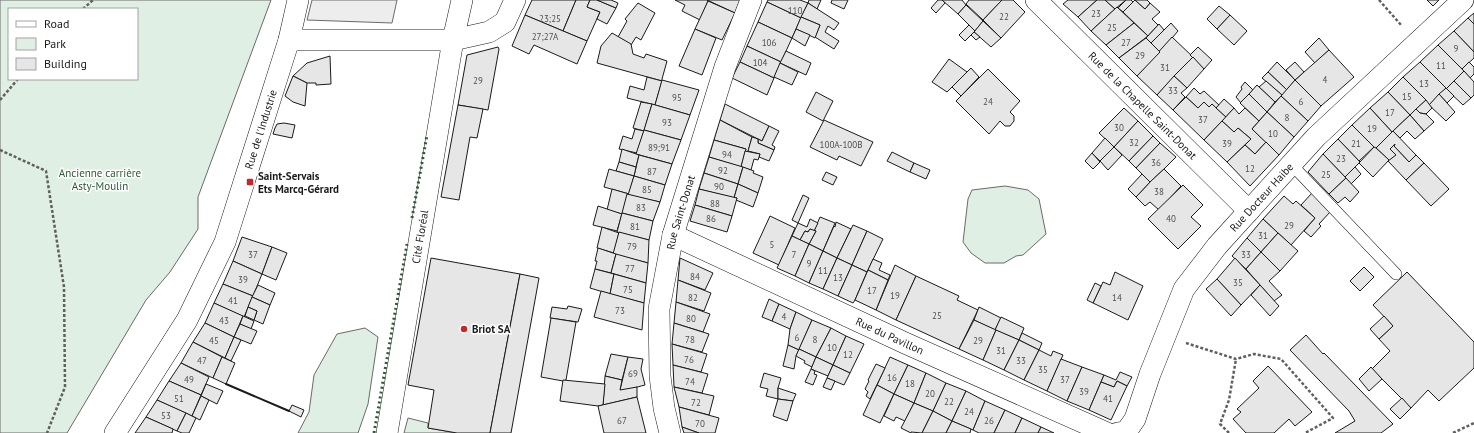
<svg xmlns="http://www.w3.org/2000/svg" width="1474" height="433" font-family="'PT Sans',sans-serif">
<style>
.green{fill:#e0efe3;stroke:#6a6a6a;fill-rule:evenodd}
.parking{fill:#ededed;stroke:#6a6a6a}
.building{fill:#e6e6e6;stroke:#1a1a1a}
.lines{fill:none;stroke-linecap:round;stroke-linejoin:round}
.lane-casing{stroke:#1a1a1a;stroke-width:12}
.street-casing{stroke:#1a1a1a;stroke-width:22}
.path{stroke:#5f5f5f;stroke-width:2.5;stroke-dasharray:3 2;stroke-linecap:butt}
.lane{stroke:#fff;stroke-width:11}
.street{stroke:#fff;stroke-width:21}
.hedge{stroke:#2b5a34;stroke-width:3;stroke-dasharray:2 3;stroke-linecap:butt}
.wall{stroke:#1a1a1a;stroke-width:2}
.poi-dot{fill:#c62828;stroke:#fff;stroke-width:1.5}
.labels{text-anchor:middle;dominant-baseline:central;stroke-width:3;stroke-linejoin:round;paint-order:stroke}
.number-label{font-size:9px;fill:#4d4d4d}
.street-label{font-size:11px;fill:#1a1a1a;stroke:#fff}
.park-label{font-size:11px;fill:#2b5a34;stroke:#fff}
.poi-label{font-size:11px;font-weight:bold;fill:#1a1a1a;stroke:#fff;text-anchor:start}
</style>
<rect width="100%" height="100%" fill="#fff"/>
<g class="green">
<path d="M0,0H271L198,197V229L170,272L146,300L67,433H0ZM9,9H137V79H9Z"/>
<path d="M1005,186L1028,190L1039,199L1046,234L1023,255L1016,256L1004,263H985L971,253L963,242L968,199L972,190Z"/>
<path d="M365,328L378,337L368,404L358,433H298L309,412L314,375L337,334Z"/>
<path d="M408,418L428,423V428L457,433H404Z"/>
</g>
<path class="parking" d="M312,0H397L392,23L307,20Z"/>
<g class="building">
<path d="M532,0H576L563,31L525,15Z"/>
<path d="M576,0H590L587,7L600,12L587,41L563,31Z"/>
<path d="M590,0H597L616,8L607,24L597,19L600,12L587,7Z"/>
<path d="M597,0H611L618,3L616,8Z"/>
<path d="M675,0H707L708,1L700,20L682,11L685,5Z"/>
<path d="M707,0H740L735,13Z"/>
<path d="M768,0H800L808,3L801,18L767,2Z"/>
<path d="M809,0H821L817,9L808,3Z"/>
<path d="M832,0H848L844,9L831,3Z"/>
<path d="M938,0H942L945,3L936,13L931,8Z"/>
<path d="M942,0H962L966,5L958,14Z"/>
<path d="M969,0H1002L983,20L966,4Z"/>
<path d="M1002,0H1013L1025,12L1001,38L983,20Z"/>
<path d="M1068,0H1097L1078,17L1063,4Z"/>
<path d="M1097,0H1105L1115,9L1091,31L1078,17Z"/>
<path d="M1105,0H1126L1115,9Z"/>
<path d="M1126,0H1131L1133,2L1123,12L1118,8Z"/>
<path d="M1135,0L1145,9L1150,3L1160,12L1152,19L1158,25L1148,36L1123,12Z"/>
<path d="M1135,0H1147L1150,3L1145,9Z"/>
<path d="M1427,0H1439L1433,6Z"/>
<path d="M708,1L735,13L722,40L695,29Z"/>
<path d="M767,2L801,18L792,38L758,22Z"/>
<path d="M638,3L655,13L641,40L636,37L631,45L618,37L627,21L625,19Z"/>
<path d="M808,3L839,23L834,30L828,26L825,32L839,41L834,49L815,37L820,25L801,17Z"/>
<path d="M966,5L983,21L975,31L958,14Z"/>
<path d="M1219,6L1230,15L1217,29L1207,19Z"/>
<path d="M1117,7L1134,23L1106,45L1091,31Z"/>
<path d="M1474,13V24L1468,18Z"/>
<path d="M525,15L587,41L577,64L534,45L529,54L512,46Z"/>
<path d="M1230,15L1247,31L1234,45L1217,29Z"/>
<path d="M801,17L820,25L815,38L796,29Z"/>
<path d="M1468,18L1474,24V52L1454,31Z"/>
<path d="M983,21L1001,38L991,47L974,32Z"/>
<path d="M758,22L792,38L781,62L747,46Z"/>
<path d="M1134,23L1148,36L1119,58L1106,45Z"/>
<path d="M1171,23L1178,31L1160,52L1151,43Z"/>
<path d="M1159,24L1164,30L1151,43L1146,38Z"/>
<path d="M969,25L975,31L965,41L959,35Z"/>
<path d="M695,29L716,38L702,75L679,66Z"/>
<path d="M796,29L810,35L805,46L792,38Z"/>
<path d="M1454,31L1474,52V58L1462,69L1438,45Z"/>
<path d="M974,32L980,37L976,40L971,35Z"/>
<path d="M612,33L631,44L633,54L644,58L646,54L667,61L662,79V81L597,63L601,46Z"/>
<path d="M1172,37L1193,57L1157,95L1137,76Z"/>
<path d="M1146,38L1160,52L1137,76L1119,58Z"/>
<path d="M1319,38L1329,50L1315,63L1305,52Z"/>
<path d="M1438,45L1464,71L1446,89L1420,62Z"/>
<path d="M747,46L781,62L774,78L740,62Z"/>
<path d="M498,47L499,49L488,110L458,105L467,55Z"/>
<path d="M1198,47L1212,60L1204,69L1190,55Z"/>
<path d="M1329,50L1354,77L1321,106L1295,80Z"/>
<path d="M786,51L811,63L806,75L780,63Z"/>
<path d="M330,56L331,84L316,85V83H307L293,76L307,63Z"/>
<path d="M1193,57L1204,69L1187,88L1174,76Z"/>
<path d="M949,59L967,72L947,92L932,82Z"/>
<path d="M740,62L774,78L767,95L732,78Z"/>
<path d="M1277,62L1295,80L1287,90L1268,72Z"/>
<path d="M1295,62L1304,72L1295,80L1286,70Z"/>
<path d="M1420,62L1446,88L1429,105L1403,77Z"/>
<path d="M1469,62L1474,67V74L1470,78L1462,69Z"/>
<path d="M780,63L798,72L792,85L774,77Z"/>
<path d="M971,68L979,77L961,96L952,87Z"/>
<path d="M988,69L1020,101L1010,112L1014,116V121L1010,126H1005L1000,121L989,134L956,101Z"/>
<path d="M1464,71L1474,82V95L1471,98L1454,81Z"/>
<path d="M1268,72L1287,90L1282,95L1262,78Z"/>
<path d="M293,76L307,83L305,106L293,102L285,96Z"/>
<path d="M1174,76L1187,88L1181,93L1185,97L1173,110L1157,95Z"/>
<path d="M647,77L662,81L655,105L627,98L630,86L644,90Z"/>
<path d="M1403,77L1426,100L1410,115L1388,92Z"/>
<path d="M662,80L699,90L690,115L655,105Z"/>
<path d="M1295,80L1321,106L1308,121L1281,96Z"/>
<path d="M1266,81L1282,95L1275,102L1259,87Z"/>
<path d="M1454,81L1471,98L1463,105L1446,89Z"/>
<path d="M1245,82L1253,90L1241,103L1236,97L1242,89L1241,87Z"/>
<path d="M1257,85L1275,102L1267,112L1249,94Z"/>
<path d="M1194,88L1200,94L1204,91L1219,105L1216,108L1212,104L1209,107L1204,102L1198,108L1186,97Z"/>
<path d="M1446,88L1454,96L1447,103L1439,94Z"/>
<path d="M816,92L833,101L823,121L806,112Z"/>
<path d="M1388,92L1410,115L1392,132L1370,108Z"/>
<path d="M1249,94L1267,112L1259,121L1240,103Z"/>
<path d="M1439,94L1455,112L1446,121L1429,105Z"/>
<path d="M1281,96L1308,121L1294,137L1267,112Z"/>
<path d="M1186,97L1198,108L1204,102L1209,107L1212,104L1226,117L1204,140L1173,110Z"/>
<path d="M1224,99L1234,108L1226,117L1216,108Z"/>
<path d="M1426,100L1432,108L1426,114L1420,113L1416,109Z"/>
<path d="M641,102L652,104L644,131L633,128Z"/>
<path d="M652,104L690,115L681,140L644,130Z"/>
<path d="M725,104L769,126L762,141L720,120Z"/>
<path d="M458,105L483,109L477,138L470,137L459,200L441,197Z"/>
<path d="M1124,108L1138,121L1114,147L1099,133Z"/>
<path d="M1234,108L1239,114L1245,108L1259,121L1252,129L1266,142L1255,154L1245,145L1251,139L1238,128L1234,132L1222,121Z"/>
<path d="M1370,108L1392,132L1375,149L1352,125Z"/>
<path d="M1416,109L1420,113L1426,114L1434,122L1424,131L1410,115Z"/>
<path d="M1267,112L1294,137L1279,155L1252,129Z"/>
<path d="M1410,115L1424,131L1415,139L1407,131L1400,138L1393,131Z"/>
<path d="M720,120L752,137L748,152L745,151L746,149L714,140Z"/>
<path d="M824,120L873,142L861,166L839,156L837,160L810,147Z"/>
<path d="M1138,121L1153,136L1129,161L1114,147Z"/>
<path d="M1222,121L1234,132L1238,128L1251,139L1227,162L1204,140Z"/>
<path d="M284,123L295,125L292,138L273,134L275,128L277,124Z"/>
<path d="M1352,125L1374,147L1359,161L1338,139Z"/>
<path d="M769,126L779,131L772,145L775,147L774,150L758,143V139L762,141Z"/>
<path d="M635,129L644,131L637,153L619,149L623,136L632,139Z"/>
<path d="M644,130L681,140L672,164L636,154Z"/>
<path d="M1393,131L1416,155L1409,162L1394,146L1395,144L1390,149L1396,155L1390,161L1376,148Z"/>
<path d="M1153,136L1160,143L1136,168L1129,161Z"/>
<path d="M752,137L758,139V143L774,150L769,161L759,157L760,154L748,151Z"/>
<path d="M1105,138L1114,147L1100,161L1092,153Z"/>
<path d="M1338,139L1360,162L1345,177L1323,154Z"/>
<path d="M714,140L746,149L741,167L709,157Z"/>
<path d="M1266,142L1279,155L1250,186L1227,162L1245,145L1255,154Z"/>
<path d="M1160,143L1176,157L1164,169L1150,182L1136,168Z"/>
<path d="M1395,144L1394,146L1409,162L1416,155L1424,163L1406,180L1388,161L1396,155L1390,149Z"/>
<path d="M1114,147L1122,155L1108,170L1100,161Z"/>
<path d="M1374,147L1376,148L1389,160L1373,177L1359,163Z"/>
<path d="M622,149L639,155L636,167L619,162Z"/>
<path d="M745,151L760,154L758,160L754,159L751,170L741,167Z"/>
<path d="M892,152L914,163L910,172L887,161Z"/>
<path d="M1092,153L1100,162L1093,169L1085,161Z"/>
<path d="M1323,154L1346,178L1329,194L1308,172Z"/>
<path d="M639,155L672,164L665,185L634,176Z"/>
<path d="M709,157L743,167L738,184L704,173Z"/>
<path d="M619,162L636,167L634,176L616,171Z"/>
<path d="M914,163L930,170L926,179L910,172Z"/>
<path d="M1424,163L1449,189L1431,206L1406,180Z"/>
<path d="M743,167L754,171L753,173L763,177L758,193L738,184Z"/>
<path d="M1355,167L1361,174L1351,184L1345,177Z"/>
<path d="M609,169L634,176L629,194L604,187Z"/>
<path d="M1164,169L1181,186L1159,210L1150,202L1145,206L1136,197L1150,182Z"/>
<path d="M826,172L837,177L833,185L822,180Z"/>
<path d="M704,173L738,184L734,198L699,189Z"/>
<path d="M1142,174L1150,182L1136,197L1128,189Z"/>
<path d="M634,176L665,185L660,202L628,195Z"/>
<path d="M1346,178L1359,192L1350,202L1345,197L1338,203L1329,194Z"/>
<path d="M738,184L758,193L753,207L736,200L737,198H734Z"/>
<path d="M1183,185L1203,205L1191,217L1201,226L1178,249L1148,219Z"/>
<path d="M612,189L629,194L622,214L607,210Z"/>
<path d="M699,189L737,198L732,216L695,205Z"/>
<path d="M1312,193L1331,211L1319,224L1321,226L1311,237L1304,231L1315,218L1301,205Z"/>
<path d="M627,194L660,202L653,221L622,213Z"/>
<path d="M803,195L809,198L798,223L792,220Z"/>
<path d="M1284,196L1293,204L1296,201L1315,218L1291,245L1263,219Z"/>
<path d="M695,205L732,216L727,232L690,221Z"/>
<path d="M598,206L622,214L617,231L593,225Z"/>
<path d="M622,213L653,221L649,240L617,232Z"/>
<path d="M770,216L795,228L779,265L753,253Z"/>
<path d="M820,217L835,223L823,251L809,244L816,231H814Z"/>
<path d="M810,219L818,223L814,231L810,229L808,232L805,231L800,240L792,236L798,223L807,227Z"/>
<path d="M1263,219L1278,233L1261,252L1247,238Z"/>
<path d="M836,222L851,229L837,258L823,251L834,226L835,227Z"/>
<path d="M853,225L867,231L852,265L837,258Z"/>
<path d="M602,227L619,233L614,253L597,248Z"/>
<path d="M810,229L816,231L809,244L800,240L805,231L808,232Z"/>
<path d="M867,231L883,239L867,272L852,265Z"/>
<path d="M619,232L649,240L648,263L613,254Z"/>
<path d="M1278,233L1298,251L1280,271L1261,252Z"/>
<path d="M792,236L809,244L795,276L777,268Z"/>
<path d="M242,237L272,247L262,274L233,261Z"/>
<path d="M1247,238L1261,252L1246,269L1232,256Z"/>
<path d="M809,244L823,251L809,283L795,276Z"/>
<path d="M272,247L287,253L276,280L262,274Z"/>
<path d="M598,248L616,254L611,273L595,269L597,261H595Z"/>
<path d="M823,251L837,258L823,289L809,283Z"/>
<path d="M1261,252L1280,271L1269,281L1282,295L1274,301L1246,269Z"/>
<path d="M616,254L648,263L646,283L611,273Z"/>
<path d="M431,258L520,274L490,433H457L428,428L434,390L408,385Z"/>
<path d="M680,258L713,273L705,290L678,280Z"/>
<path d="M837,258L852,265L838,296L823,289Z"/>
<path d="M1235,258L1260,285L1241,305L1217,279Z"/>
<path d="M873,259L882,263L879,270L890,275L888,280L868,270Z"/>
<path d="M233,261L262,274L253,296L223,284Z"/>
<path d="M852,265L867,272L855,300L853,303L838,296Z"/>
<path d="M895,265L916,276L896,320L876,310Z"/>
<path d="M1364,267L1374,277L1360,291L1350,281Z"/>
<path d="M595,269L614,274L610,294L590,288Z"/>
<path d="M868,270L888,280L876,310L855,300Z"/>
<path d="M1115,272L1143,286L1128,320L1093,303L1103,282L1110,285Z"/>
<path d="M1407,272L1474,342V368L1439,401L1428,390L1411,408L1372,369L1390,351L1379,339L1393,326L1373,305Z"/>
<path d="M520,274L539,278L511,433H490Z"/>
<path d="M614,274L646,283L644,303L610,294Z"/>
<path d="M916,276L959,296L957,300L978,310L959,349L896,320Z"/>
<path d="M1217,279L1241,305L1231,316L1206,289Z"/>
<path d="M678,280L711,293L704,311L676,302Z"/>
<path d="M1095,283L1101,286L1093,303L1087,300Z"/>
<path d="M223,284L253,296L244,317L214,303Z"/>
<path d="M258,285L275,293L270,305L252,297Z"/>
<path d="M1260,285L1279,306L1270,316L1251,295Z"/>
<path d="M601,291L644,303L642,330L594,317Z"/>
<path d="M252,297L270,305L263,324L254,320L257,311L248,307Z"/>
<path d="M769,299L779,304L772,321L762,317Z"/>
<path d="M676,302L710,314L703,332L674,323Z"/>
<path d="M214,303L243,316L234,337L205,323Z"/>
<path d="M779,304L796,312L790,329L772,321Z"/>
<path d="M568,306L582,309L578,322L550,318L552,307L567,309Z"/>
<path d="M248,307L257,311L254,320L245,316Z"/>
<path d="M979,307L1001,318L995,330L974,320Z"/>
<path d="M796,312L812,320L799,350L788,345L790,329Z"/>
<path d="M243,316L254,321L251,329L240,324Z"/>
<path d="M1384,316L1393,326L1379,339L1370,329Z"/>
<path d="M1001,317L1024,328L1019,340L995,330Z"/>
<path d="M551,318L576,322L566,380L563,381L541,377Z"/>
<path d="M812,320L831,328L816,357L799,349Z"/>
<path d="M974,320L996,330L983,360L959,349Z"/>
<path d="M205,323L234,337L225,358L193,342Z"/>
<path d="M674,323L709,334L702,352L672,344Z"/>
<path d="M240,324L257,331L251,344L234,337Z"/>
<path d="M831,328L846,336L833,365L816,357Z"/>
<path d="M996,330L1019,340L1004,370L983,360Z"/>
<path d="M1022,333L1042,343L1039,350L1019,340Z"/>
<path d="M1306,335L1323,354L1324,353L1393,424L1381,433H1335L1355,421L1349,411L1290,350Z"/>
<path d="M846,336L864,344L850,373L833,365Z"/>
<path d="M234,337L241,340L231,361L225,358Z"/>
<path d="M1019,340L1039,350L1024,380L1004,370Z"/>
<path d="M193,342L222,357L213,378L181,363Z"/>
<path d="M672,344L707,354L701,372L673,365Z"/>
<path d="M788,345L799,350L796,356L794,369L783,366Z"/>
<path d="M799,349L816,357L812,367L804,363L805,361L796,356Z"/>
<path d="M1039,350L1051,356L1053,351L1063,355L1047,391L1024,380Z"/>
<path d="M611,354L628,357L622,380L605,376Z"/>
<path d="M222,357L235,363L226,384L213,378Z"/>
<path d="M628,357L643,359L641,369L645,385L622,391L620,390Z"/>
<path d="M816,357L833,365L828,376L811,369Z"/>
<path d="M890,357L908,365L894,394L877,385Z"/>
<path d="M1061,359L1082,367L1067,401L1047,391Z"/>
<path d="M181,363L209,377L201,395L169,381Z"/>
<path d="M876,364L885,368L870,399L866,396L868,392L865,389L869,381L868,380Z"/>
<path d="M673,365L708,374L702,393L674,387Z"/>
<path d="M833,365L850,373L844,385L827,378Z"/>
<path d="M908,365L926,373L914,403L894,394Z"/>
<path d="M1268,366L1312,412L1295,426L1289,419L1274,433H1246L1233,419L1241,412L1237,409L1259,388L1253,381Z"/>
<path d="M1082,367L1104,375L1089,410L1067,401Z"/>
<path d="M1371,367L1382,379L1369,391L1359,379Z"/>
<path d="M811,369L815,371L814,374L817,375L813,385L805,382Z"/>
<path d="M1120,372L1132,377L1127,386L1117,381L1114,387L1101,382L1104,375L1116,380Z"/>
<path d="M764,373L781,378L778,388V399L766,396L768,389L760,387Z"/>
<path d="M926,373L946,383L933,411L914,403Z"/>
<path d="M605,376L622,380L620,390L637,387V397L603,405Z"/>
<path d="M827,378L835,381L831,390L823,387Z"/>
<path d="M563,380L605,384L603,405L598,406L560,401Z"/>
<path d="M169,381L201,395L192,416L157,400Z"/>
<path d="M1117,381L1127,386L1111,420L1089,410L1101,382L1114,387Z"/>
<path d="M946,383L966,391L952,421L933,411Z"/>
<path d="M206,384L223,391L217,404L201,396Z"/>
<path d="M877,385L894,394L880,423L863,415Z"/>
<path d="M674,387L714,396L709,415L679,407Z"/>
<path d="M778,388L796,394L793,401L778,399Z"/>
<path d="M966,391L985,401L973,430L952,421Z"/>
<path d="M894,394L914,403L905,421L896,417L894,421L884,416Z"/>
<path d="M201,396L209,400L200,420L192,416Z"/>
<path d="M637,397L646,433H604L598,406Z"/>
<path d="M1402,398L1411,408L1400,419L1390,409Z"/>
<path d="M778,399L793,401L787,421L773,416Z"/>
<path d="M157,400L186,413L177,431L146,417Z"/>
<path d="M985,401L1005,410L994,433H979L973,430Z"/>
<path d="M914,403L933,411L922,433L911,432V433L901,428Z"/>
<path d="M292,405L304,410L301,417L289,411Z"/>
<path d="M679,407L719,418L715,433H699L682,427Z"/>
<path d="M1005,410L1022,418L1015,433H994Z"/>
<path d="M933,411L952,421L946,433H922Z"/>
<path d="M186,413L196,418L189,433H182L177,431Z"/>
<path d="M146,417L173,429L172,433H135Z"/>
<path d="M1022,418L1041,427L1038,433H1015Z"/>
<path d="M952,421L971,429L970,433H946Z"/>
<path d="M682,427L699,433H684Z"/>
<path d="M1041,427L1054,433H1038Z"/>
</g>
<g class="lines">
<g class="lane-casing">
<path id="lane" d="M1291,164L1396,274"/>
</g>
<g class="street-casing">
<g id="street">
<path id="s1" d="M1036,0L1249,211"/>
<path d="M289,40H453L489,32L505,22L515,0"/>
<path id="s2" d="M673,235L905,343L1107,433"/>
<path id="s3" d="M115,433L187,320L225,242L289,40L298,0"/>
<path id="s4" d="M387,433L453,40L462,0"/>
<path id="s5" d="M670,433L664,408L660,376L659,309L673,235L725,67L751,0"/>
<path id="s6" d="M1118,433L1126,432L1135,419L1150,374L1184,289L1217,246L1316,137L1463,0"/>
</g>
</g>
<g class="path">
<path d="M1379,0L1402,26"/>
<path d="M83,9L93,0"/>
<path d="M0,100L18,79"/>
<path d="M0,150L46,171L64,287L65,387L47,433"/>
<path d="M1186,343L1236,359L1254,354L1281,359L1333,418L1305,433"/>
<path d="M1229,433L1220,424L1229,400L1236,359"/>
<path d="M1453,433L1474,423"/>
</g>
<use href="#lane" class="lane"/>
<use href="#street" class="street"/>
<g class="hedge">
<path d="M412,218L427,135"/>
<path d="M374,433L407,244"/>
</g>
<path class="wall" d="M226,384L289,411"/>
</g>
<g class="poi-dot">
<rect x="246" y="178" width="8" height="8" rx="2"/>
<circle cx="464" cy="329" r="4"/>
</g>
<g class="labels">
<g class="number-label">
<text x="795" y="10">110</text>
<text x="1096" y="13">23</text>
<text x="1004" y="16">22</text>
<text x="550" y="18">23;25</text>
<text x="1112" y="27">25</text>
<text x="545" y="36">27;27A</text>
<text x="769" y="42">106</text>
<text x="1126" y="42">27</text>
<text x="1456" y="48">9</text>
<text x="1140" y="55">29</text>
<text x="760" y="62">104</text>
<text x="1441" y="65">11</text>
<text x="1165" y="67">31</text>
<text x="1325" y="79">4</text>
<text x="478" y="80">29</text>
<text x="1424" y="83">13</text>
<text x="1173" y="90">33</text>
<text x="1407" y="96">15</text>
<text x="677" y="97">95</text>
<text x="988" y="101">24</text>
<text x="1301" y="101">6</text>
<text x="1390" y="112">17</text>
<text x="1287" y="117">8</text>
<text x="1203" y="119">37</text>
<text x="667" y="122">93</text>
<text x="1119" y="127">30</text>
<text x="1372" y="128">19</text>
<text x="1273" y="133">10</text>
<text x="1134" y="142">32</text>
<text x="1227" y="143">39</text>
<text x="1356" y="143">21</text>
<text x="841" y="144">100A-100B</text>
<text x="659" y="147">89;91</text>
<text x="727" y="154">94</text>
<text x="1341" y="158">23</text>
<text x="1156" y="162">36</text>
<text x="1250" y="168">12</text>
<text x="723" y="170">92</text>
<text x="652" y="171">87</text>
<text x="1326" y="174">25</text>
<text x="719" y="186">90</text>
<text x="647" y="189">85</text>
<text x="1159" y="191">38</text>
<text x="715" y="203">88</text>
<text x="641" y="207">83</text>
<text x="711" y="218">86</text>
<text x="1171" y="218">40</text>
<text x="1289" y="225">29</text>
<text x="635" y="226">81</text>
<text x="1263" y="235">31</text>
<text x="772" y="244">5</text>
<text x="632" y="246">79</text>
<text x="253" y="254">37</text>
<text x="794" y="254">7</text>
<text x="1246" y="254">33</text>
<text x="809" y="263">9</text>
<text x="630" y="268">77</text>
<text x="823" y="270">11</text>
<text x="695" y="276">84</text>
<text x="838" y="277">13</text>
<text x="243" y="279">39</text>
<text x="1238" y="282">35</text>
<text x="628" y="289">75</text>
<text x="872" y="290">17</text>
<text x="895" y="295">19</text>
<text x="693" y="297">82</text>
<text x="1117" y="297">14</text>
<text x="233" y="300">41</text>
<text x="620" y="310">73</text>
<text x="937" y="315">25</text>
<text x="784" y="316">4</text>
<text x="691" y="318">80</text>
<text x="224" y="320">43</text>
<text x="797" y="337">6</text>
<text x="690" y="339">78</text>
<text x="815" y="339">8</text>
<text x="214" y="340">45</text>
<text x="978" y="340">29</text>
<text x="832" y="347">10</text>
<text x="1001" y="350">31</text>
<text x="848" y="354">12</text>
<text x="689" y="359">76</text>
<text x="202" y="360">47</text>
<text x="1021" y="360">33</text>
<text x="1043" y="369">35</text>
<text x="633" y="373">69</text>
<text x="892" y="377">16</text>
<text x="189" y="379">49</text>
<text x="1065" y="379">37</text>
<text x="690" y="381">74</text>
<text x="910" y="383">18</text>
<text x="1084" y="391">39</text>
<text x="930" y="393">20</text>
<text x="179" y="398">51</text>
<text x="1108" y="398">41</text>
<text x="949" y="401">22</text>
<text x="696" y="402">72</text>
<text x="969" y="411">24</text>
<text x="166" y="415">53</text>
<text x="622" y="420">67</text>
<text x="989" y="420">26</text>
<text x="700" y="423">70</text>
</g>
<g class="street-label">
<text stroke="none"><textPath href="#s1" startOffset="150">Rue de la Chapelle Saint-Donat</textPath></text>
<text stroke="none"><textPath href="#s3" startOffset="339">Rue de l'Industrie</textPath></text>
<text stroke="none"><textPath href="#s6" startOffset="283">Rue Docteur Haibe</textPath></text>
<text stroke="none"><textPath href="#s5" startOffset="224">Rue Saint-Donat</textPath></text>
<text stroke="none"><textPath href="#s4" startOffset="199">Cité Floréal</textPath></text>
<text stroke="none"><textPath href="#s2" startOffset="239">Rue du Pavillon</textPath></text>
</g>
<g class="park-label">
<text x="100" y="173">Ancienne carrière<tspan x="100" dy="13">Asty-Moulin</tspan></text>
</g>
<g class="poi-label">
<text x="258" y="176">Saint-Servais<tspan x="258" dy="13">Ets Marcq-Gérard</tspan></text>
<text x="472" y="329">Briot SA</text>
</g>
</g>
<rect x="8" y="8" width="130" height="72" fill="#ffffff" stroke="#a3a3a3"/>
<rect x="16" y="21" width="20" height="6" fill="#ffffff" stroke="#a3a3a3"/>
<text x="44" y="28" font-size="12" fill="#1a1a1a">Road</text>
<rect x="16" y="38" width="20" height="12" fill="#e0efe3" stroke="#a3a3a3"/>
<text x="44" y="48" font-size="12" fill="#1a1a1a">Park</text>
<rect x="16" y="58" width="20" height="12" fill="#e6e6e6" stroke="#a3a3a3"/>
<text x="44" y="68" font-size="12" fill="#1a1a1a">Building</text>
</svg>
